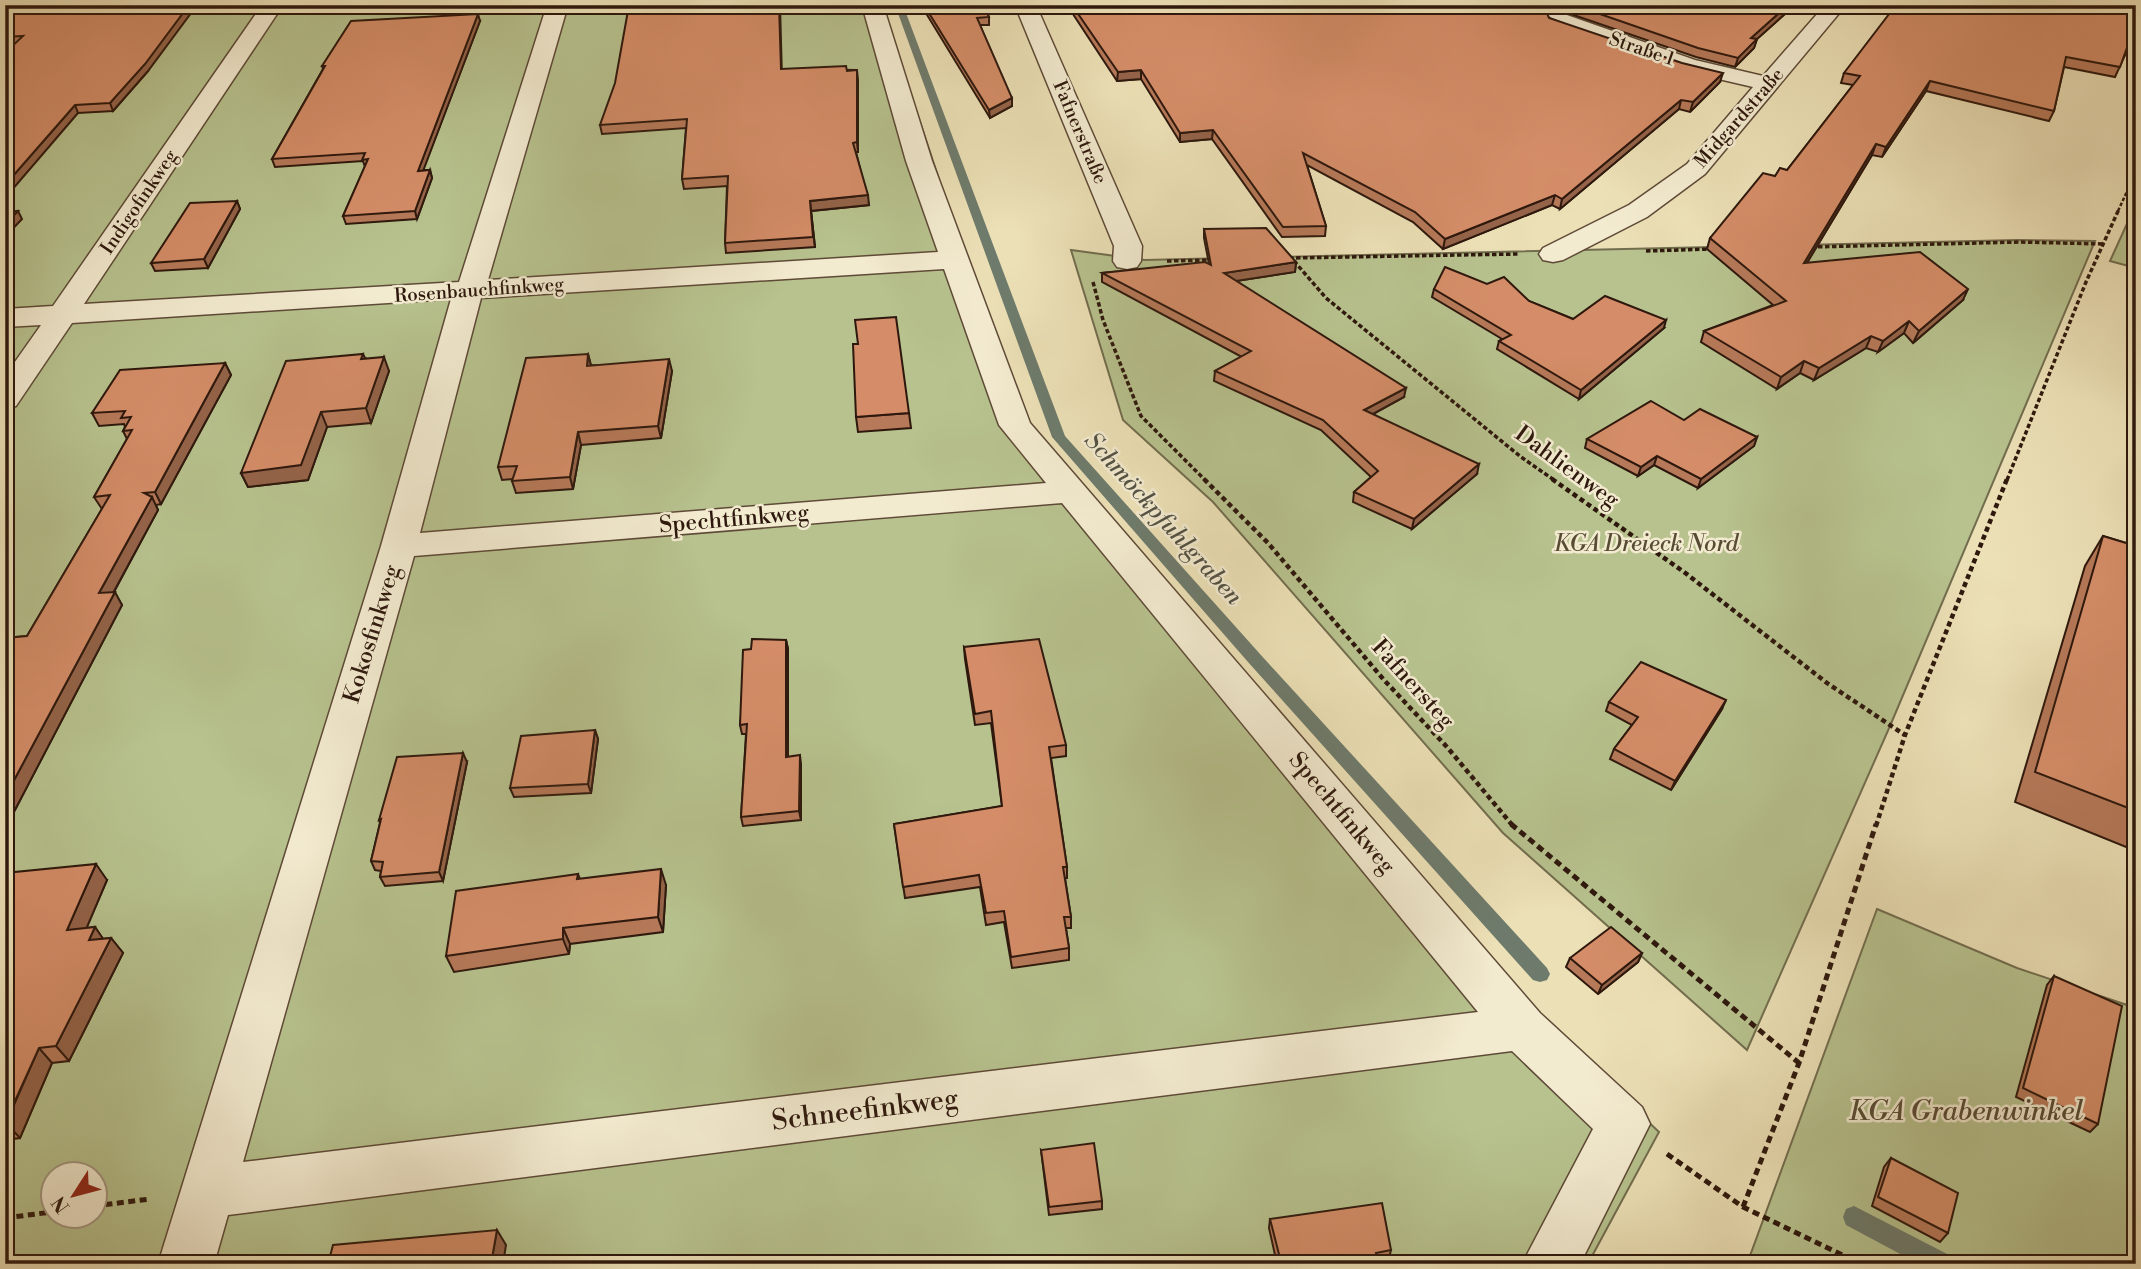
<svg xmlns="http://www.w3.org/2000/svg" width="2141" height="1269" font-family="'Libre Bodoni',serif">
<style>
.green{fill:#b7c28e;stroke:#726d4e;stroke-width:2;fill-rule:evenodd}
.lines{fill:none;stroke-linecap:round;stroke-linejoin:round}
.stream{fill:#6e7b6c;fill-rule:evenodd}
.minor-casing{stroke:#5e4a37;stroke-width:3}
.path-far3{stroke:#2e180d;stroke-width:2.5;stroke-dasharray:3.5 2;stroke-linecap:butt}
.path-far2{stroke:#2e180d;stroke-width:3.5;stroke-dasharray:4.5 2.5;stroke-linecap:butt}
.path-far1{stroke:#2e180d;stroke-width:4.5;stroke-dasharray:5 3.5;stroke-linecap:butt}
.path{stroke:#2e180d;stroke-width:5;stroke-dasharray:7 4.5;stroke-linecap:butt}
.minor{fill:#f3ebd0;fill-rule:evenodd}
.wall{fill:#b67959;stroke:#2e180d;stroke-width:2}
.shaded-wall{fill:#946349;stroke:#2e180d;stroke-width:2}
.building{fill:#d48d68;stroke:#2e180d;stroke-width:2}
.labels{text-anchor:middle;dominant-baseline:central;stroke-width:5;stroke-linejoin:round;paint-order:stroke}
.far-street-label{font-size:19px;fill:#2e180d;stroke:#f3ebd0}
.street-label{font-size:23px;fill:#2e180d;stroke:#f3ebd0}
.park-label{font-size:23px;font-style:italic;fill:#574b34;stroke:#f3ebd0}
.water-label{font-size:24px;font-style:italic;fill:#535245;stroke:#f3ebd0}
.near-street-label{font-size:28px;fill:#2e180d;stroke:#f3ebd0}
.near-park-label{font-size:28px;font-style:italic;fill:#574b34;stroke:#f3ebd0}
</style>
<rect width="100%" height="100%" fill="#ece0b6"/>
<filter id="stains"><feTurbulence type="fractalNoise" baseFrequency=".00286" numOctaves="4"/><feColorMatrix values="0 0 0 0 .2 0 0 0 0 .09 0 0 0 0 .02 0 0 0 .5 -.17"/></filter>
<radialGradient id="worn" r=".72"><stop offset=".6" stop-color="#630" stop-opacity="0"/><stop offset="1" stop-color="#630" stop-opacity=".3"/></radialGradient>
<g class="green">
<path d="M5,5H881L964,254L1030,423L1522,1003L1659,1132L1591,1258L1599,1264H5ZM52,1174H94V1216H52Z"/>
<path d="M2136,204V268L2110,261Z"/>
<path d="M2018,240L2095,241L1890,726L1747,1050L1503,833L1213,502L1123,420L1071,250L1145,260Z"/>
<path d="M1877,909L2017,968L2136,1008V1264H1747Z"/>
</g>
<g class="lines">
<g class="stream">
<path d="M895,5H903L1065,436L1260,654L1547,968L1550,974L1547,980L1540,982L1533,980L1248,662L1052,437Z"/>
<path d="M1854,1206L1951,1256L1954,1264H1919L1846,1225L1843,1217L1846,1209Z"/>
</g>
<g class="minor-casing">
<g id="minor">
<path d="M262,5H283L84,304L459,282L547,5H568L488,280L938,252L906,161L862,5H883L932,161L1030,423L1540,1013L1642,1107L1650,1124L1580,1264H1522L1593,1129L1512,1051L228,1215L214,1264H158L381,546L451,299L72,323L16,406L5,409V376L41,325L5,327V309L53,306ZM944,269L999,425L1046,483L420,533L481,298ZM1062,503L1478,1012L243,1162L414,556Z"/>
<path d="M1015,5H1036L1142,246L1141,261L1137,267L1127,269L1117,267L1113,261L1114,246Z"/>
<path d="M1825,5H1846L1705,174L1647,217L1563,260L1553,262L1543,260L1539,254L1543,248L1629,205L1687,164L1753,87L1680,70L1548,24L1545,19L1548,14H1564L1695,60L1763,76Z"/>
</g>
</g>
<path class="path-far3" d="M2118,211L2136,172"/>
<g class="path-far2">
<path d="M1811,247L2020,242L2104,244"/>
<path d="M1646,251L1711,249"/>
<path d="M1289,258L1518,254"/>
<path d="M1167,261L1210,260"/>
<path d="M1294,261L1326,298L1521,457L1554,480"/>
<path d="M1093,282L1103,320L1141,416L1205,480"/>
<path d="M2007,480L2086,282L2119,209"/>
</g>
<g class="path-far1">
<path d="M1204,479L1268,543L1384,680L1447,747L1513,826"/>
<path d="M1552,479L1684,572L1827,683L1905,735"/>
<path d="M1876,826L1905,735L2007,479"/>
</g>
<g class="path">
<path d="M1511,824L1799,1063"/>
<path d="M1667,1154L1743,1207L1861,1264"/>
<path d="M94,1206L150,1199"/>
<path d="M1743,1207L1799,1063L1876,824"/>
<path d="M5,1218L52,1212"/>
<path d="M1719,1264L1720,1259"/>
</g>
<use href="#minor" class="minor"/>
</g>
<g class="wall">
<path d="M5,5L148,71L113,111L78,113L15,44H5Z"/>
<path d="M921,5H983L989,17V25H980L1012,106L990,118Z"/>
<path d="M1067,5H1795L1757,39L1754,48L1735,67L1696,57L1565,12L1548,11L1547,13L1549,18L1720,82L1690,112L1679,109L1560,209L1552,205L1443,249L1413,222L1307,165L1326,226L1325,236L1282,237L1212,139L1180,142L1141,79L1117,81Z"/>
<path d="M2136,5V57L2125,55L2115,77L2064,67L2054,111L2049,121L1926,91L1882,157L1872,155L1807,263L1963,300L1913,343L1904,333L1878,352L1866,348L1814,380L1800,373L1777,389L1701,342L1704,331L1773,305L1707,249L1710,238L1775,176L1787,170L1853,85L1841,83L1844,73Z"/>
<path d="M480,21L423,170H430L432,178L417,219L346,224L343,216L365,167L363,161L275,167L272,159L323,69L322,66Z"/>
<path d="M782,69L857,70L858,152H856L869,205L811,211L815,247L726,253L725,243L727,186L684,189L682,179L686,128L602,134L600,125Z"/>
<path d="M237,201L240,209L208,268L155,271L151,263Z"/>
<path d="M1204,229L1296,262L1295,272L1236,281L1404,397L1373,414L1477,474L1412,529L1353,502L1354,492L1371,477L1321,430L1214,381L1215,371L1242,357L1102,282V273L1209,264L1204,238Z"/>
<path d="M1487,284L1573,319L1664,328L1579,399L1497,349L1499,341L1502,339L1432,297L1434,289Z"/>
<path d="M363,354L365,358L389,371L371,423L327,427L308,480L248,487L241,473Z"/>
<path d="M588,354L591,365L672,371L661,438L581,445L573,489L516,493L512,481L513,479L502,480L498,467Z"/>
<path d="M225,363L231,375L161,504L156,505L158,510L114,592L122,605L5,829V638L27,636L102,509L94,497L127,439L123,431L125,427L124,424L99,426L92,413Z"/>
<path d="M909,413L911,428L858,432L856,417Z"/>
<path d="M1684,420L1757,437L1754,446L1698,488L1654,465L1638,476L1585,448L1587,439Z"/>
<path d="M2103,536L2136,546V851L2015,802L2085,566Z"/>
<path d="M786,640L788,649V756L801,764V820L743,826L741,817L746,734H742L740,725L751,649Z"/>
<path d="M964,647L1066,745V756L1051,758L1067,867V878H1065L1071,917V928H1066L1069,948V960L1012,968L1004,922L986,925L980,887L905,898L894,824L1002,806L991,723L975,725L965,659Z"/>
<path d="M1609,702L1722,709L1671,790L1610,759L1614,749L1632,725L1606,711Z"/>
<path d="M595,730L598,739L591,793L514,797L510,788Z"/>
<path d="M467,762L443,881L385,886L380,877L381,871L375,870L371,861L380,823L379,820Z"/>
<path d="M5,873L107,880L86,928L95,927L103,939L111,938L123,953L69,1061L52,1063L20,1138L5,1140Z"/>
<path d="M578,874L580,879L666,885L663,932L570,944L569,954L454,972L446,956Z"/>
<path d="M1642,953L1638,962L1598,994L1566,967L1570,958Z"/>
<path d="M2054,976L2098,1124L2090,1132L2016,1097L2047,985Z"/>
<path d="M1041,1150L1102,1201V1209L1049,1215Z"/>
<path d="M1891,1158L1948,1233L1940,1242L1872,1206L1884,1167Z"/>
<path d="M1270,1219L1391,1250L1389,1258L1379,1260L1380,1264H1277L1269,1228Z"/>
</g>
<g class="shaded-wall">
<path d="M189,5H197L148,71L113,111L110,103Z"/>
<path d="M779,5H780L782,78L781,69Z"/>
<path d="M1788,5H1795L1757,39L1754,48L1735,67L1738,58L1751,38Z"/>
<path d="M478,14L480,21L420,179L418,171Z"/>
<path d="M857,70L858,80V152L857,142Z"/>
<path d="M1141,70V79L1117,81L1118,72Z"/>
<path d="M1723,73L1720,82L1690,112L1693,102Z"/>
<path d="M1930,81L1926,91L1882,157L1886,147Z"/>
<path d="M1012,98V106L990,118L989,110Z"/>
<path d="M1681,100L1679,109L1560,209L1562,199Z"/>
<path d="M75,105L78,113L5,198V185Z"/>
<path d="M1213,130L1212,139L1180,142V133Z"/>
<path d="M1876,144L1872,155L1800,274L1804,263Z"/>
<path d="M430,170L432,178L417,219L415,211Z"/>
<path d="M868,195L869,205L811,211L815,247L810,201Z"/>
<path d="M1555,195L1552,205L1443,249L1445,239Z"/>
<path d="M237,201L240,209L208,268L204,259Z"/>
<path d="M18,211L22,219L5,237V224Z"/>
<path d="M1296,262L1295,272L1223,283L1224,273Z"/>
<path d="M1968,289L1963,300L1913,343L1919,331Z"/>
<path d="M1666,320L1664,328L1579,399L1581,390Z"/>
<path d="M1909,321L1904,333L1878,352L1883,341Z"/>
<path d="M1871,336L1866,348L1814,380L1819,368Z"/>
<path d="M588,354L591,366H587Z"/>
<path d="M384,357L389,371L371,423L366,408Z"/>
<path d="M669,359L672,371L661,438L658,426Z"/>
<path d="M1804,361L1800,373L1777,389L1781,377Z"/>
<path d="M225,363L231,375L161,504L155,492Z"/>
<path d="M1406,388L1404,397L1362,420L1364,410Z"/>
<path d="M321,412L327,427L308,480L248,487L241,473Z"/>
<path d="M578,432L581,445L573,489L570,477Z"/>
<path d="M1757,437L1754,446L1698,488L1701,479Z"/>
<path d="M1657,456L1654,465L1638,476L1641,467Z"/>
<path d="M1479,464L1477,474L1412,529L1414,519Z"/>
<path d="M152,497L158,510L106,606L99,593Z"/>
<path d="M115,592L122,605L5,829V797Z"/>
<path d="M786,640L788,649L787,766L786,757Z"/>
<path d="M1726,700L1722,709L1671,790L1675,781Z"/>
<path d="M595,730L598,739L591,793L588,784Z"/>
<path d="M463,753L467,762L443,881L439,872Z"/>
<path d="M800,755L801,764V820L799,811Z"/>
<path d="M96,864L107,880L79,946L67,930Z"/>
<path d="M661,869L666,885L663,932L658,917Z"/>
<path d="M95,927L106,943L89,940Z"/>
<path d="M563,928L570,944L569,954L563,939Z"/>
<path d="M111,938L123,953L69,1061L56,1046Z"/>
<path d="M1642,953L1638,962L1598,994L1602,985Z"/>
<path d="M39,1048L52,1063L20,1138L6,1123Z"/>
<path d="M497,1230L506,1245L503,1264H491Z"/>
</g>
<g class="building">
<path d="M5,5H189L145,64L110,103L75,105L5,185V53L23,36L5,37Z"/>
<path d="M629,5H779L781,69L846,66L847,71L857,70V142L853,143L868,195L810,201L813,237L725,243L728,176L682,179L687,119L600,125L615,83Z"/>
<path d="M924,5H983L989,17L977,18L1012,98L989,110Z"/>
<path d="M1072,5H1548L1545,9L1549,18L1682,63L1723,73L1693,102L1681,100L1562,199L1555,195L1445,239L1415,212L1303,153L1326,226L1283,227L1213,130L1180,133L1141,70L1118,72Z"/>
<path d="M1574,5H1788L1751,38L1757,39L1738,58L1698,48Z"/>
<path d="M1896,5H2136V47L2128,45L2120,67L2066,57L2054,111L1930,81L1886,147L1876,144L1804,263L1920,252L1968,289L1919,331L1909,321L1883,341L1871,336L1819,368L1804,361L1781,377L1704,331L1786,301L1710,238L1763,173L1775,176L1780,168L1787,170L1860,76L1844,73Z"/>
<path d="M478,14L418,171L430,170L415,211L343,216L368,159L362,160L365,153L272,159L325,66H322L351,21Z"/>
<path d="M237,201L204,259L151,263L190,203Z"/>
<path d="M5,211H18L5,224Z"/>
<path d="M1266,228L1296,262L1224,273L1406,388L1364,410L1479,464L1414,519L1354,492L1378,471L1323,420L1215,371L1251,351L1102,273L1205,262L1211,265L1204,229Z"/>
<path d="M1445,267L1487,284L1504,277L1529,301L1573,319L1605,296L1666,320L1581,390L1499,341L1511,335L1434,289Z"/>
<path d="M896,317L909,413L856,417L853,344H858L855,320Z"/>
<path d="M363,354L361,359L384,357L366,408L321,412L301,465L241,473L286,361Z"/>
<path d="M588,354L587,366L669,359L658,426L578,432L570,477L512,481L517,466L498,467L526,358Z"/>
<path d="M225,363L155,492L144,493L152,497L99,593L115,592L5,797V638L27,636L110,495L94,497L132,430L123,431L131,417L121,418L125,411L92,413L120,370Z"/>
<path d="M1651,401L1684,420L1700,409L1757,437L1701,479L1657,456L1641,467L1587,439Z"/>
<path d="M2103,536L2136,546V811L2035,772Z"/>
<path d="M752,639L786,640V757L800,755L799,811L741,817L747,724L740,725L743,650L751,649Z"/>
<path d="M1039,639L1066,745L1049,747L1067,867H1063L1071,917H1064L1069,948L1011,957L1004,911L986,913L979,875L903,887L894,824L1002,806L991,711L975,714L964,647Z"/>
<path d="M1641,662L1726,700L1675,781L1614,749L1638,717L1609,702Z"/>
<path d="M595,730L588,784L510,788L521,736Z"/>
<path d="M463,753L439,872L380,877L383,862L371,861L381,819L379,820L397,757Z"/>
<path d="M96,864L67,930L95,927L89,940L111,938L56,1046L39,1048L5,1123V873Z"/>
<path d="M661,869L658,917L563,928V939L446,956L456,891L578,874L577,879Z"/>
<path d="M1611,927L1642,953L1602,985L1570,958Z"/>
<path d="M2054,976L2122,1006L2098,1124L2023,1088Z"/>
<path d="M1094,1143L1102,1201L1049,1207L1041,1150Z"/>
<path d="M1891,1158L1958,1193L1948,1233L1878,1197Z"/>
<path d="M1382,1203L1391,1250L1376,1253L1380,1264H1294L1293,1260L1281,1262L1270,1219Z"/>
<path d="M497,1230L491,1264H328L333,1245Z"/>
</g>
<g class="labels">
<g class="far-street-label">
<text transform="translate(1642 49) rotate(19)">Straße 1</text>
<text transform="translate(1739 118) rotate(-49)">Midgardstraße</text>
<text transform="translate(1080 132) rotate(67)">Fafnerstraße</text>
<text transform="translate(139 202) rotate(-56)">Indigofinkweg</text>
<text transform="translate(479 290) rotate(-4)">Rosenbauchfinkweg</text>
</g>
<g class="street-label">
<text transform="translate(1567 467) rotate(36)">Dahlienweg</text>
<text transform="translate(734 519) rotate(-5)">Spechtfinkweg</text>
<text transform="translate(372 634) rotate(-73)">Kokosfinkweg</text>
<text transform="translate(1413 684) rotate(48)">Fafnersteg</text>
<text transform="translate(1342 813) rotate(50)">Spechtfinkweg</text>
</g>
<g class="park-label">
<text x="1646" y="544">KGA Dreieck Nord</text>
</g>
<g class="water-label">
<text transform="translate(1163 519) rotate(48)">Schmöckpfuhlgraben</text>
</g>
<g class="near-street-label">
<text transform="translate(865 1110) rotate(-7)">Schneefinkweg</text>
</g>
<g class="near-park-label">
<text x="1966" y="1111">KGA Grabenwinkel</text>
</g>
</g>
<rect width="2141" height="1269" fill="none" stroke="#ece0b6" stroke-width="28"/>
<rect x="7" y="7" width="2127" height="1255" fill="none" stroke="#2e180d" stroke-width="3.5"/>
<rect x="14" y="14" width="2113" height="1241" fill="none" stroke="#2e180d" stroke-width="2"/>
<g transform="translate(74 1195) rotate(234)"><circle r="33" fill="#f3ebd0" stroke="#a49782" stroke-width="2"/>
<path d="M0-5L12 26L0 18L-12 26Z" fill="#8f2418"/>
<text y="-10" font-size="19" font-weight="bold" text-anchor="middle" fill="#2e180d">N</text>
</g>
<rect width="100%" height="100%" filter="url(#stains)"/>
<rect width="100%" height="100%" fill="url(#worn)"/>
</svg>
